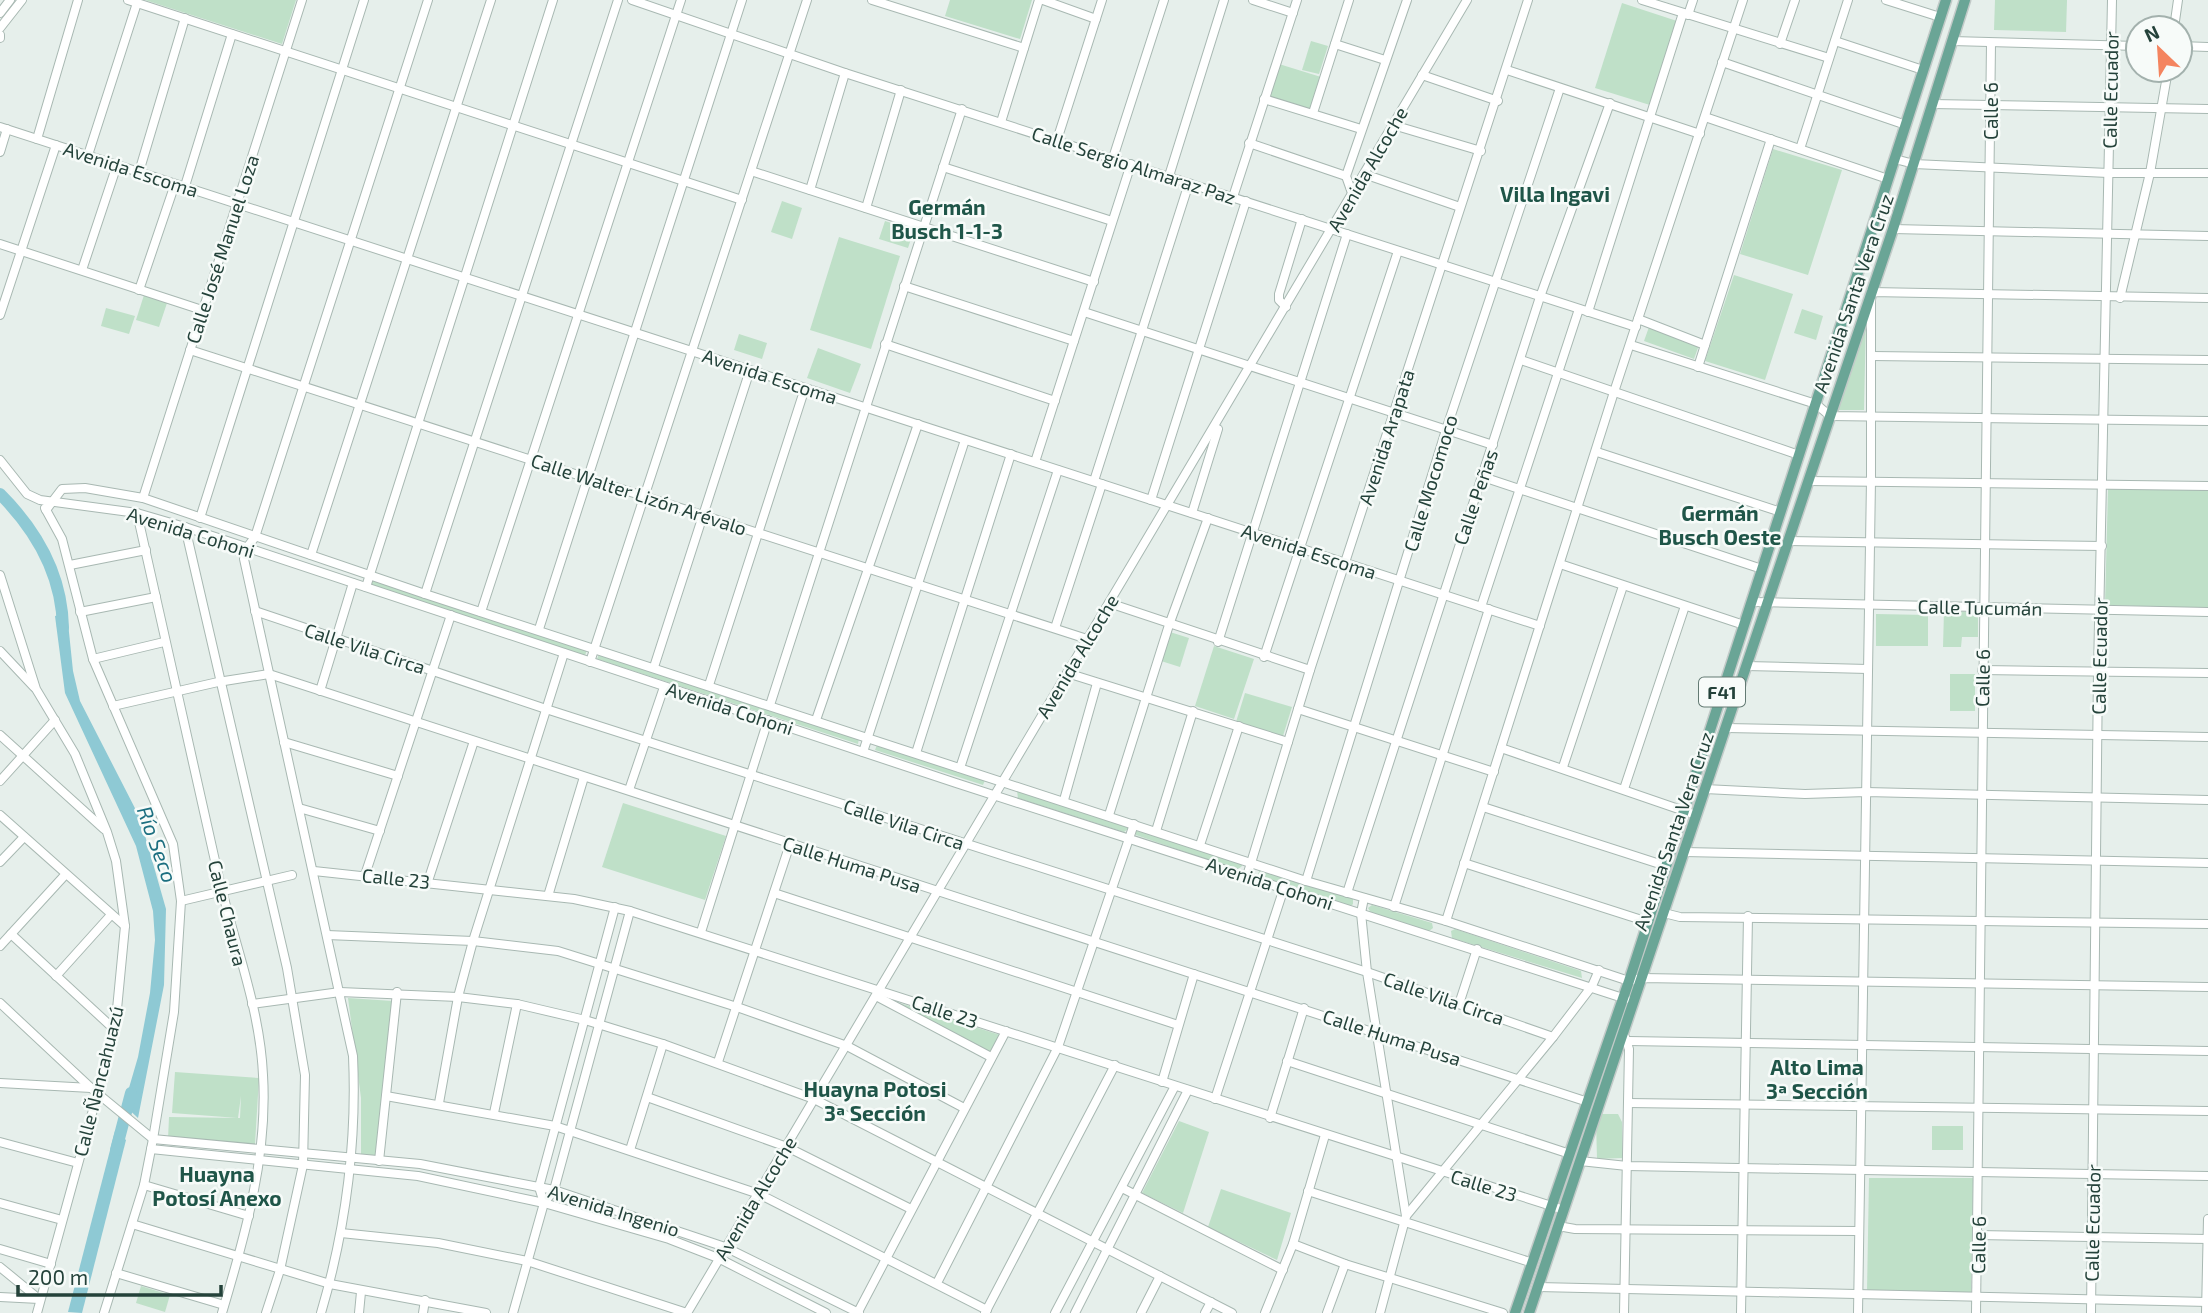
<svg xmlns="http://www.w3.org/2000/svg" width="2208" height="1313" font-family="'Exo 2',sans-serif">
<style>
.green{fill:#bfe0c8}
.water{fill:#8ec9d4}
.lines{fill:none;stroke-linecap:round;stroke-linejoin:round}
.river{stroke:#8ec9d4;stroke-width:12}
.minor-casing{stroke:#a8b8b2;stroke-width:10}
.major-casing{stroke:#c2cac8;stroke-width:13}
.minor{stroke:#fff;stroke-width:8}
.major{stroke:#6aa596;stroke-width:10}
.labels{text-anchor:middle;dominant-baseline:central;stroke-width:5;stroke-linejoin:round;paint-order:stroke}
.shield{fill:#f7fbf9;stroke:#637a73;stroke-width:2}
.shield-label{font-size:18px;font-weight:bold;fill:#24423a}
.street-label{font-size:19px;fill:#24423a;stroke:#f7fbf9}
.neighbourhood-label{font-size:21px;font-weight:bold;fill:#1f5548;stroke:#f7fbf9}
.water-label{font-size:21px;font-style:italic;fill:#1c6f80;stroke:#f7fbf9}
</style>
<rect width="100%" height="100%" fill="#e6efeb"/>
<g class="green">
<path d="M145,0H296L282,44Z"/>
<path d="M950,0H1032L1020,39L945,16Z"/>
<path d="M1995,0H2067L2066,32L1994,30Z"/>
<path d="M1622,3L1677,21L1650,105L1595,88Z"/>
<path d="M1311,41L1328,46L1319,74L1302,70Z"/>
<path d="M1279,64L1321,77L1311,110L1269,97Z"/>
<path d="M1773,149L1842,170L1808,275L1740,254Z"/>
<path d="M782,201L802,208L792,239L771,232Z"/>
<path d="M885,221L914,230L908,248L879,239Z"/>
<path d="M839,237L900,256L871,349L810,330Z"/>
<path d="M1734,275L1793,294L1765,380L1705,361Z"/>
<path d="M144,295L167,303L159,327L136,320Z"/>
<path d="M106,308L135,316L129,334L101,326Z"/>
<path d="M1802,309L1823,316L1816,340L1794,333Z"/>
<path d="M1866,317L1864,410H1836Z"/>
<path d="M1649,327L1699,345L1694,359L1644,341Z"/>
<path d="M739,334L767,343L762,359L734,350Z"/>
<path d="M818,348L861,364L850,393L807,378Z"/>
<path d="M2108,489L2208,490V608L2105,605Z"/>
<path d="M373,579L587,649L585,656L371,585Z"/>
<path d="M1944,611L1978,612V637H1962L1961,647H1943Z"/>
<path d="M1876,614L1928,615V646H1876Z"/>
<path d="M1170,632L1189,638L1180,667L1161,661Z"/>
<path d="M1214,646L1254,659L1234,719L1195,706Z"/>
<path d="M599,654L859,738L858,744L597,659Z"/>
<rect x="1950" y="674" width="25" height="37"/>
<path d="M1245,693L1292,707L1283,736L1236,722Z"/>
<path d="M877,745L985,780L983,785L875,750Z"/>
<path d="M1017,791L1128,825L1129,828L1124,832L1018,798Z"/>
<path d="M623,803L726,836L705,900L602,867Z"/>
<path d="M1135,829L1242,864V866L1237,870L1136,835Z"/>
<path d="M1260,869L1353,898V904L1350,907L1257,877Z"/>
<path d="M1372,905L1432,923L1433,928L1429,931L1371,913L1368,908Z"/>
<path d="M1455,929L1581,971L1582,978L1452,938L1451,931Z"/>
<path d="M348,998L393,1001L376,1157L361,1154V1098Z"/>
<path d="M884,998L1000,1035L991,1055Z"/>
<path d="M175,1072L259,1078L255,1144L168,1139L169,1117L240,1118L241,1096L238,1118L172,1113Z"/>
<path d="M1601,1114H1618L1622,1122V1158L1597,1159L1596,1120Z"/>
<path d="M1179,1121L1209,1132L1183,1213L1142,1193Z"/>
<rect x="1932" y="1126" width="31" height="24"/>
<path d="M1869,1178H1973L1971,1292H1867Z"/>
<path d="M1221,1189L1291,1213L1277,1260L1208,1227Z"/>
<path d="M141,1286L170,1295L165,1312L136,1303Z"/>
</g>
<g class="water">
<path d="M67,613L73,671L80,701L140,818L166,909L164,985L138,1118L124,1105L138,1057L150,993L155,940L153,911L136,846L65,693L55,616Z"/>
<path d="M115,1131L126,1140L82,1313L68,1312Z"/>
</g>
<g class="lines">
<g class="river">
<path d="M0,494C37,531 62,574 63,628"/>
<path d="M116,1150L131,1093"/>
</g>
<g class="minor-casing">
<g id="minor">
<path d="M128,0L742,200"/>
<path d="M632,0L845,73L1636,327"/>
<path d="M872,0L1024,48"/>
<path d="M1043,0L1096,19"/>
<path d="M1253,0L1293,13"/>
<path d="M1642,0L1829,58"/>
<path d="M1886,0L1940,17"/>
<path d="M0,13L10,0"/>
<path d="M1688,15L1693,0"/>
<path d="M0,28L22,0"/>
<path d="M2174,28L2178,0"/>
<path d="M0,35V38"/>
<path d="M1835,41L1923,70"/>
<path d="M1952,41L2138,46"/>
<path d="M1335,44L1385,60"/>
<path d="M1780,44L1795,0"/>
<path d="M2180,46L2208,47"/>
<path d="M1722,62L1906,125"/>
<path d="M1507,70L1700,134"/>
<path d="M1422,75L1498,101"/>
<path d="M1264,99L1361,129"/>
<path d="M1932,104L2208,109"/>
<path d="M1313,113L1349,0"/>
<path d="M1705,117L1888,179"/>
<path d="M1001,122L1039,0"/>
<path d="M1393,125L1481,151"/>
<path d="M0,127L1540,626"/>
<path d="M37,139L78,0"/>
<path d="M1057,140L1102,0"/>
<path d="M1249,143L1346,176"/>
<path d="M1800,149L1848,0"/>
<path d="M0,152L7,129"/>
<path d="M88,155L137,3"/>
<path d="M1113,158L1164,0"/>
<path d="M1895,159L1914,164L2108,173H2208"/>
<path d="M943,167L1112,221"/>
<path d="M751,171L1094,282"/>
<path d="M139,172L185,18"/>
<path d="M1364,174L1460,207"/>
<path d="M1169,176L1224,0"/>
<path d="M185,186L232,34"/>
<path d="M810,190L845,73"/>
<path d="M1352,193L1346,176L1407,0"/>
<path d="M1233,197L1297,0"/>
<path d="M866,208L901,90"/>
<path d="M1893,229L2208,236"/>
<path d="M0,244L202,310"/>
<path d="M82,270L117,165"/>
<path d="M904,286L1074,341"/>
<path d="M139,290L175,184"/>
<path d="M2120,298L2150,173L2168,70"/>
<path d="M1286,307L1279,300V294L1302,219"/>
<path d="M1084,312L1493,445"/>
<path d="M1588,312L1683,13"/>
<path d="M0,315L56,145"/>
<path d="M1638,319L1705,345"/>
<path d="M885,344L1055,401"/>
<path d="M1631,345L1816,404L1830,416L2208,421"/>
<path d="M190,350L1087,639"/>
<path d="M1872,356L2208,360"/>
<path d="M1521,360L1799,455"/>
<path d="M1698,367L1771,139"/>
<path d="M1597,452L1781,512"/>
<path d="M0,460L27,494L40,500L137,513L185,527L956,783L1626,999"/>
<path d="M1035,462L1131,164"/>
<path d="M1483,477L1762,569"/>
<path d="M1094,481L1189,183"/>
<path d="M1808,481L2208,486"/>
<path d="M143,498L302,0"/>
<path d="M1151,500L1246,201"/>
<path d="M45,508L62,539L93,659L173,844L181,901L174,1012L153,1139L144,1185L104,1313"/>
<path d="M46,510L62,489L85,488L143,498L425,594L1306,881L1446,921L1629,981L1642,978L2208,987"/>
<path d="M137,513C165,633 190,754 218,874C233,940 260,1007 263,1075C268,1156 245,1236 222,1313"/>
<path d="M1192,513L1218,429"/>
<path d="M200,518L364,0"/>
<path d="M185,527L287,968L305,1075L303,1165L280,1270L266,1313"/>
<path d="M1788,541L2102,546"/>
<path d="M311,555L491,0"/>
<path d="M1560,564L1744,625"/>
<path d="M70,565L146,550"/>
<path d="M0,575L36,689L75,754L107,832L116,861L125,926L115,1030L37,1313"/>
<path d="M366,587L553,0"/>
<path d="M425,594L618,0"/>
<path d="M1752,602L2208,612"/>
<path d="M1109,603L1310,670"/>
<path d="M1481,607L1579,309"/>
<path d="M255,611L546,709L1367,972L1553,1037"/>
<path d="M80,612L156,597"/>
<path d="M481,612L681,0"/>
<path d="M1055,628L1102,484"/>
<path d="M539,629L742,0"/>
<path d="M1218,642L1347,234"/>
<path d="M0,651L34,687"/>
<path d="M1264,657L1398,251"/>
<path d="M93,659L164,642"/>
<path d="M590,662L807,0"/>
<path d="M1746,666L1868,669"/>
<path d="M654,667L750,370"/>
<path d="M1982,670L2208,673"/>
<path d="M1067,673L1288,742"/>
<path d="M709,685L805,388"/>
<path d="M320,691L353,583"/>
<path d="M770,705L962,109"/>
<path d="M113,706L218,682L269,674L1588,1102"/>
<path d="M1298,709L1494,772"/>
<path d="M816,720L918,424"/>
<path d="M1726,728L2208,737"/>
<path d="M0,735L104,829"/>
<path d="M284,742L398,776"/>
<path d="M1501,748L1696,815"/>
<path d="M863,752L965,440"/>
<path d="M916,753L1011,454"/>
<path d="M1563,767L1623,586"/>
<path d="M960,768L1058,470"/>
<path d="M0,781L55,720"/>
<path d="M1624,789L1685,606"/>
<path d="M1705,789L1805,794L1866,792L2208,800"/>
<path d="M629,790L664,687"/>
<path d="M1064,800L1097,683"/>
<path d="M1483,807L1666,866"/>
<path d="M299,808L380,831"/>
<path d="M0,815L125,926"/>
<path d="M1109,815L1169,625L1208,518"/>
<path d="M1156,831L1193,711"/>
<path d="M1200,845L1239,726"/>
<path d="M1684,852L2208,863"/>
<path d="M0,862L24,837"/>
<path d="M1464,863L1648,922"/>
<path d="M314,871L574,899L630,911L1564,1210"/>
<path d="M365,875L451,615"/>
<path d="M1247,876L1310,670L1528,0"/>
<path d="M428,881L474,741"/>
<path d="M1306,881L1446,430L1560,88"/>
<path d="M774,893L1178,1025"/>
<path d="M1347,893L1540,297L1610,103"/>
<path d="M548,896L584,777"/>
<path d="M1364,898L1361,913L1367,972L1406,1216"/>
<path d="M181,901L292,875"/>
<path d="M1394,907L1489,609"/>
<path d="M1664,913L1680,917L2208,924"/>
<path d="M1446,921L1614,392L1743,0"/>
<path d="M701,932L768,720"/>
<path d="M11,934L115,1030"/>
<path d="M327,935L473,941L558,951L737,1007L847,1046L964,1108"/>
<path d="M0,946L65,875"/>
<path d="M56,976L110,916"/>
<path d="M876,996L991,1057"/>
<path d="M0,1003L91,1088L153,1139"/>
<path d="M252,1004L340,992L458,997L517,1004L585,1020L663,1044L814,1099L1232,1313"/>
<path d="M1459,1004L1477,949"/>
<path d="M1628,1041L2208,1051"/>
<path d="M1287,1061L1570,1154"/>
<path d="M718,1062L790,844"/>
<path d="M1162,1082L1194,974"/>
<path d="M0,1083L91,1088"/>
<path d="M386,1096L555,1126L759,1194L987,1310"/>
<path d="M647,1097L787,1147L911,1209"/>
<path d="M1215,1099L1284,888"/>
<path d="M439,1103L458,997L473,941L564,653"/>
<path d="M1628,1103L2208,1111"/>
<path d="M494,1113L517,1004"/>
<path d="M1270,1118L1304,1008"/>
<path d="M153,1139L420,1164L554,1190L725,1247L859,1313"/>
<path d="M0,1142L78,1163"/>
<path d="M151,1149L418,1176L544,1203L669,1239L718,1258L826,1313"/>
<path d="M630,1150L663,1044"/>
<path d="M379,1161L397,992"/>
<path d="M1580,1161L1627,1166L2208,1176"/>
<path d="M144,1185L249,1216"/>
<path d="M1122,1188L1283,1270"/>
<path d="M1308,1191L1533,1263"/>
<path d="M0,1203L62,1220"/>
<path d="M544,1203L539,1187L615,907"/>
<path d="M132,1224L330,1284L486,1313"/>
<path d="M1558,1226L1575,1229L1858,1231"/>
<path d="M341,1233L438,1243L527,1261L687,1313"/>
<path d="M1978,1235L2208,1239"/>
<path d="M1293,1244L1345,1264L1503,1313"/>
<path d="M0,1249L51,1264"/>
<path d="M0,1267L39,1299"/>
<path d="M116,1273L224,1305"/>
<path d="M937,1283L1058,1047L1134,824"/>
<path d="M1538,1287L2208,1302"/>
<path d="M0,1297L39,1299"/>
<path d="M858,1312L1006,1031"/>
<path d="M321,1313C346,1228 357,1145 353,1056L244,559L246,549L255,537L428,0"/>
<path d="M359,1313L361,1292"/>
<path d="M423,1313L425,1300"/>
<path d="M513,1313L544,1203L554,1190L630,911"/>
<path d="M687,1313L1467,0"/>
<path d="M985,1313L1115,1065"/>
<path d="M1055,1313L1175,1086"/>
<path d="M1075,1313L1188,1090"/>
<path d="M1141,1313L1160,1276"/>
<path d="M1205,1313L1211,1302"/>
<path d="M1265,1313L1293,1244L1325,1135"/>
<path d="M1327,1313L1345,1264"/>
<path d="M1380,1313L1406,1216L1553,1037L1592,986L1599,970"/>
<path d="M1624,1313L1629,1049L1625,1037"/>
<path d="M1741,1313L1748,916"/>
<path d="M1858,1313L1871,480V292L2208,298"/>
<path d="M1976,1313L1991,43"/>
<path d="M2091,1313L2098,671L2112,0"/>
<path d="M2206,1313L2208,1219"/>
</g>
</g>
<g class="major-casing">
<g id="major">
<path d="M1515,1313L1629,981L1946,0"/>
<path d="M1529,1313L1893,229L1965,0"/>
</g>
</g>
<use href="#minor" class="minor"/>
<use href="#major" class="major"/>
</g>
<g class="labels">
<rect class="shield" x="1699" y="677.5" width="46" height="29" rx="5"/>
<g class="shield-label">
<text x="1722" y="692">F41</text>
</g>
<g class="street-label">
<text transform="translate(2110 90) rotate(-89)">Calle Ecuador</text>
<text transform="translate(1990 111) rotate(-90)">Calle 6</text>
<text transform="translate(1134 165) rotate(18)">Calle Sergio Almaraz Paz</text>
<text transform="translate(131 169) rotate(18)">Avenida Escoma</text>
<text transform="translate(1367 169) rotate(-60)">Avenida Alcoche</text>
<text transform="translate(222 249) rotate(-72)">Calle José Manuel Loza</text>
<text transform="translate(1853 293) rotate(-71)">Avenida Santa Vera Cruz</text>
<text transform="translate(770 376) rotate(18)">Avenida Escoma</text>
<text transform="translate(1386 437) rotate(-72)">Avenida Arapata</text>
<text transform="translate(1430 483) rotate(-73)">Calle Mocomoco</text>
<text transform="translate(639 494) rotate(18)">Calle Walter Lizón Arévalo</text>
<text transform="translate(1475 497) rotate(-71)">Calle Peñas</text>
<text transform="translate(191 532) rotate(17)">Avenida Cohoni</text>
<text transform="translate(1309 551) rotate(18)">Avenida Escoma</text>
<text transform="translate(1980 607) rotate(1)">Calle Tucumán</text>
<text transform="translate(365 648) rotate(18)">Calle Vila Circa</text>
<text transform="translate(1077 656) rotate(-59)">Avenida Alcoche</text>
<text transform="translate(2099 656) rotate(-89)">Calle Ecuador</text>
<text transform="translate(1982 678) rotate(-89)">Calle 6</text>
<text transform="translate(730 708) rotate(18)">Avenida Cohoni</text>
<text transform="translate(904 824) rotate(18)">Calle Vila Circa</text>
<text transform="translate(1673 831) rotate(-71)">Avenida Santa Vera Cruz</text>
<text transform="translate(852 864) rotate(18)">Calle Huma Pusa</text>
<text transform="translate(396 878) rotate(6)">Calle 23</text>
<text transform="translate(1270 883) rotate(18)">Avenida Cohoni</text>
<text transform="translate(228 913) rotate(76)">Calle Chaura</text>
<text transform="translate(1444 998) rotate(19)">Calle Vila Circa</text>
<text transform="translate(945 1011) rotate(18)">Calle 23</text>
<text transform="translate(1392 1037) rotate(18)">Calle Huma Pusa</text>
<text transform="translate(98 1081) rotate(-76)">Calle Ñancahuazú</text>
<text transform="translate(1484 1185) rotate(17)">Calle 23</text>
<text transform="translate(755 1198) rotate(-59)">Avenida Alcoche</text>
<text transform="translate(614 1210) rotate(17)">Avenida Ingenio</text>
<text transform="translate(2092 1223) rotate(-89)">Calle Ecuador</text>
<text transform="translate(1978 1245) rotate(-89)">Calle 6</text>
</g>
<g class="neighbourhood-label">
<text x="1555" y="193">Villa Ingavi</text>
<text x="947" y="206">Germán<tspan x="947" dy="24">Busch 1-1-3</tspan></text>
<text x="1720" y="512">Germán<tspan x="1720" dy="24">Busch Oeste</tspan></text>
<text x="1817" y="1066">Alto Lima<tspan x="1817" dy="24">3ª Sección</tspan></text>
<text x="875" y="1088">Huayna Potosi<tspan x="875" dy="24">3ª Sección</tspan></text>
<text x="217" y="1173">Huayna<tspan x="217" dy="24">Potosí Anexo</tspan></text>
</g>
<g class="water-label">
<text transform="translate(158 844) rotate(70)">Río Seco</text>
</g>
</g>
<g transform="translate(2159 49) rotate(335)"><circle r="33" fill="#f7fbf9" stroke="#a3b1ad" stroke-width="2"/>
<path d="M0-5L12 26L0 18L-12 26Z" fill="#f4845f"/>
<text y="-10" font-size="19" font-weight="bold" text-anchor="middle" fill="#24423a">N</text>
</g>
<path d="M18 1285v10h203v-10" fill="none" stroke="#24423a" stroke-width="3.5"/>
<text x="28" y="1285" font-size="21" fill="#24423a" stroke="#f7fbf9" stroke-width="5" paint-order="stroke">200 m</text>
</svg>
